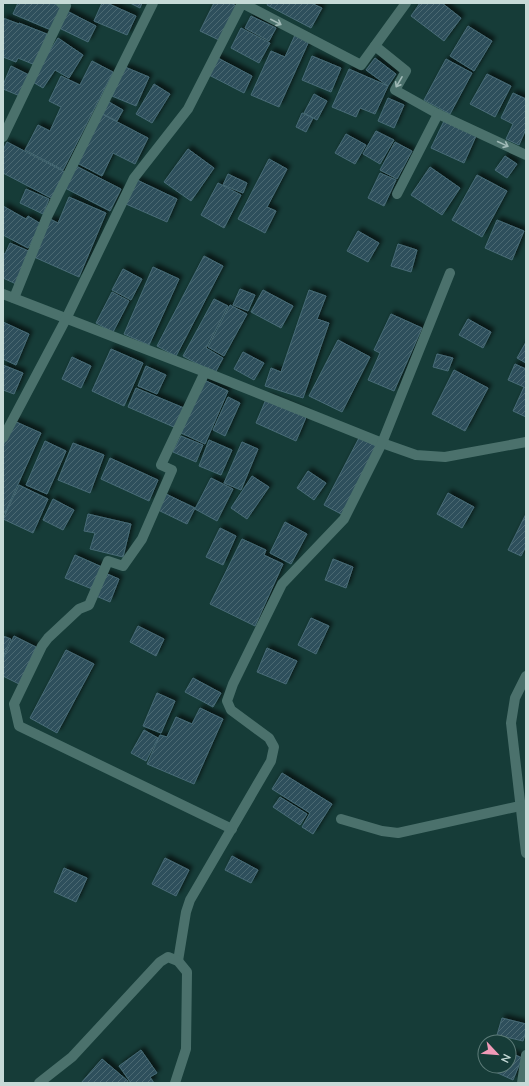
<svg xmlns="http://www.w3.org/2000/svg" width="529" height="1086" font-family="Mulish,sans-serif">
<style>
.building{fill:url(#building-hatch);stroke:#486b77;filter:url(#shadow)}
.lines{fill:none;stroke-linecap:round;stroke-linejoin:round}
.minor{stroke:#4b716c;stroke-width:10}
.oneway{stroke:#a1bab7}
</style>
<defs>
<pattern id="building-hatch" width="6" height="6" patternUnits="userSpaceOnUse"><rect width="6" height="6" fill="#2e505b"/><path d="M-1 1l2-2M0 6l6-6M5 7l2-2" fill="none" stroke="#4b6972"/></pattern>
<filter id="shadow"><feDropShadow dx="3.5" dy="-3.5" stdDeviation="2" flood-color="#0009"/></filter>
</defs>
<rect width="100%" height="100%" fill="#163c38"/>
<g class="building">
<path d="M18,3H53L61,7L51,30L13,14Z"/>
<path d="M102,3H107L136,16L127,35L94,21Z"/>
<path d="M130,3H142L140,8Z"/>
<path d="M214,3H231L238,7L221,41L200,31Z"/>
<path d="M268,3H311L322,8L311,28L267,5Z"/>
<path d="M420,3H442L461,18L444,41L411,16Z"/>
<path d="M65,10L96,26L88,42L57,27Z"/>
<path d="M251,16L276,28L269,41L245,28Z"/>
<path d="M3,18L19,24V23L47,34L35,65L18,58L16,62L3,57Z"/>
<path d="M468,26L492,41L474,71L450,56Z"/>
<path d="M241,28L270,43L259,63L231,48Z"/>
<path d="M295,35L309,41L279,107L251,95L271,51L285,57Z"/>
<path d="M58,38L83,55L69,78L55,70L43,88L31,81Z"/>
<path d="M312,56L341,68L331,92L302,80Z"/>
<path d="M216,57L252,76L244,93L207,74Z"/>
<path d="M375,58L396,74L388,86L366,70Z"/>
<path d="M446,59L472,73L450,114L424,100Z"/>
<path d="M92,61L113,72L63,170L25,150L38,125L50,131L61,107L49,101L61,76L80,85Z"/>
<path d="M11,66L29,75L20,96L3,89V85Z"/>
<path d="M125,67L149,77L136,106L112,96Z"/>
<path d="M349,69L388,86L375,114L360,108L356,117L332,107Z"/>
<path d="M487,74L511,86L495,117L470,104Z"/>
<path d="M154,84L170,94L152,123L136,114Z"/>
<path d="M513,93L526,99V129L519,145L506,139L513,124L501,118Z"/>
<path d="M314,94L327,101L317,120L304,113Z"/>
<path d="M388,98L404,105L394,128L378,121Z"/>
<path d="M109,102L123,110L117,121L103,114Z"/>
<path d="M302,113L313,118L306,132L296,127Z"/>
<path d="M102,114L148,138L135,164L113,153L102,176L77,163Z"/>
<path d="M444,121L476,136L464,163L431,148Z"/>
<path d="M376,131L394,140L380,164L363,154Z"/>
<path d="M346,134L366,145L355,164L335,153Z"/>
<path d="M7,142L65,172L51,198L3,173V150Z"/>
<path d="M395,142L412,151L397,179L380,170Z"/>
<path d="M188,149L214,168L191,201L164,182Z"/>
<path d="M505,156L517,164L507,178L495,170Z"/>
<path d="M269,159L287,169L267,207L276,211L265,233L238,219Z"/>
<path d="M76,166L121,189L110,211L65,188Z"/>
<path d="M430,167L460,188L442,215L411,195Z"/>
<path d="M380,173L396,180L384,206L368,198Z"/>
<path d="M228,174L247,183L243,193L223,185Z"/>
<path d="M477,175L507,191L482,237L452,220Z"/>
<path d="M137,180L177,199L167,222L126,204Z"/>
<path d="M218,183L241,195L224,228L201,215Z"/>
<path d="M26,189L49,199L43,214L20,203Z"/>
<path d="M69,197L106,213L79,277L34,257L50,219L58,223Z"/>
<path d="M3,206L26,219L28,216L41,224L28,248L3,235Z"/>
<path d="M497,220L524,231L512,260L485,248Z"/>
<path d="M358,231L379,243L368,262L347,251Z"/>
<path d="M10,243L31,252L16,284L3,278V253L5,254Z"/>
<path d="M398,244L417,250L411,272L391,266Z"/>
<path d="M204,256L223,266L176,356L157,346Z"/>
<path d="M153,267L179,279L149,345L124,334Z"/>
<path d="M123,269L142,279L131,300L112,290Z"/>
<path d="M240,289L255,295L248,311L233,305Z"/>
<path d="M263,290L293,306L281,328L251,312Z"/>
<path d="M309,290L326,296L317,319L329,323L303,398L265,386L271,368L281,372Z"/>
<path d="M112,292L129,301L113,332L96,323Z"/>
<path d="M214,299L228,306L206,348L223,358L215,373L183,356Z"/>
<path d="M230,305L247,314L224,356L208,347Z"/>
<path d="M391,314L422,328L394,391L368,380L380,353L374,350Z"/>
<path d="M468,319L491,332L483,348L459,335Z"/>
<path d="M3,322L29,334L16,365L3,359Z"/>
<path d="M338,340L370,357L342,412L309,396Z"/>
<path d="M526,342V363L517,358Z"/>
<path d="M111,349L143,363L124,406L92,391Z"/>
<path d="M243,352L264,363L254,380L234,369Z"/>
<path d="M437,354L453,358L448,371L433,367Z"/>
<path d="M72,357L91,366L81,388L62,379Z"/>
<path d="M515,364L526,369V417L513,411L524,387L508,380Z"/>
<path d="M3,365L23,373L14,394L3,390Z"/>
<path d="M146,366L166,375L157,394L138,386Z"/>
<path d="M454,370L488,388L465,431L432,414Z"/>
<path d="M204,380L228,391L205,444L181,433Z"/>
<path d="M136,388L184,408L176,428L128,407Z"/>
<path d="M228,397L240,403L225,436L213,430Z"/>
<path d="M267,397L307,415L296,441L256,423Z"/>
<path d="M14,421L41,433L5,513H3V446Z"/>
<path d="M181,436L203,445L196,462L173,452Z"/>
<path d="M359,438L378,447L343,515L324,505Z"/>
<path d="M209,440L232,450L221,475L199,466Z"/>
<path d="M45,441L66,451L47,494L26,485Z"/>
<path d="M242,442L258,449L241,490L224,483Z"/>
<path d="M73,443L104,455L90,493L58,480Z"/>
<path d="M110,458L158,480L149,501L101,479Z"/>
<path d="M308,471L326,483L314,500L297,488Z"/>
<path d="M252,476L269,487L247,519L231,508Z"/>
<path d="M211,478L233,489L217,521L195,509Z"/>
<path d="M19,485L48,499L33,533L3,519Z"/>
<path d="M448,493L474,507L462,528L437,514Z"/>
<path d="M166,494L195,508L187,524L158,510Z"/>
<path d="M53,499L74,510L63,530L43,520Z"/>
<path d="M88,514L131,524L123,557L90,549L95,533L84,531Z"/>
<path d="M526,514V546L521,556L508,550Z"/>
<path d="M285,522L307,534L291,564L270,553Z"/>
<path d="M220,528L236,536L223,565L206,557Z"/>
<path d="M242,539L266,550L264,555L283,564L255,626L210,604Z"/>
<path d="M75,555L102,567L92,589L65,578Z"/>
<path d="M333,559L353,567L346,588L325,580Z"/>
<path d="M105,573L119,579L110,602L96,596Z"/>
<path d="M311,618L329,626L316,654L298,645Z"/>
<path d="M138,626L164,639L156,656L130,642Z"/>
<path d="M3,636L11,639L3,657Z"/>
<path d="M14,636L36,647L19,684L3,676V659Z"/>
<path d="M267,648L297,661L286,684L257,672Z"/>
<path d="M66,650L94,664L57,733L30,718Z"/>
<path d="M193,678L221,693L213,707L185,692Z"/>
<path d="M157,693L175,701L161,733L143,726Z"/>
<path d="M200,708L223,719L194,784L147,764L160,735L167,737L176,717L192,724Z"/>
<path d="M144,730L158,738L146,761L131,753Z"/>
<path d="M282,773L332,804L313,834L302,827L310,813L272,789Z"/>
<path d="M280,797L307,814L300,825L273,807Z"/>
<path d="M232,856L258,870L251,883L225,870Z"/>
<path d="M165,858L189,870L176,896L152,884Z"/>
<path d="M64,868L87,878L76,902L54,892Z"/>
<path d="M502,1018L526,1024V1031L523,1041L497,1035Z"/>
<path d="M141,1050L157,1073L150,1077L154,1083H131L119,1066Z"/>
<path d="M509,1052L522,1058L513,1080L489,1069L490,1066H509Z"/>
<path d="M102,1059L128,1081L127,1083H81Z"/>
</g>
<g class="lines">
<g class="minor">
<path d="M375,46L406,71L395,90L438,114L526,155"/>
<path d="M3,137L66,6L61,3"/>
<path d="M397,194L438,114"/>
<path d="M3,294L205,372L382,443L416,455L445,457L526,442"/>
<path d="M14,298L46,219L153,3"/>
<path d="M205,372L161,465L172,470L142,539L123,566L108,561L89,605L79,609L48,638L42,646L14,704L19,726L232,829"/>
<path d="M3,438L66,319L134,178L188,109L242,3L361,65L406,3"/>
<path d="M526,676L515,698L511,723L526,853"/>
<path d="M341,819L382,831L398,833L520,806"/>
<path d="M178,961L186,912L190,900L271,761L274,747L269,738L231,710L227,701L233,684L282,584L344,519L382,443L450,273"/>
<path d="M39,1083L72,1057L160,962L168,957L178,961L187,972L186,1049L175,1083"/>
<path d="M522,1083L526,1055"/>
</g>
</g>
<defs><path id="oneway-shaft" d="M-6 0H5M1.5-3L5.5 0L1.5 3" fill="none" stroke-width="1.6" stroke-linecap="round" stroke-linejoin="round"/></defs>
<g class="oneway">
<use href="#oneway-shaft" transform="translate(276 22) rotate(27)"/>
<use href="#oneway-shaft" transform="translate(399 82) rotate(120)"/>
<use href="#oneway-shaft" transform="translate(503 144) rotate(25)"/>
</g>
<rect width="529" height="1086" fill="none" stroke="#c6dad7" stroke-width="8"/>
<g transform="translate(497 1054) rotate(116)"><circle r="19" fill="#163c38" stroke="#5c7b78"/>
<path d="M0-3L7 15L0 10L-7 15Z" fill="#f09ab7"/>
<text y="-6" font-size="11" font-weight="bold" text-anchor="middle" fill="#c6dad7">N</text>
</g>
</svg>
